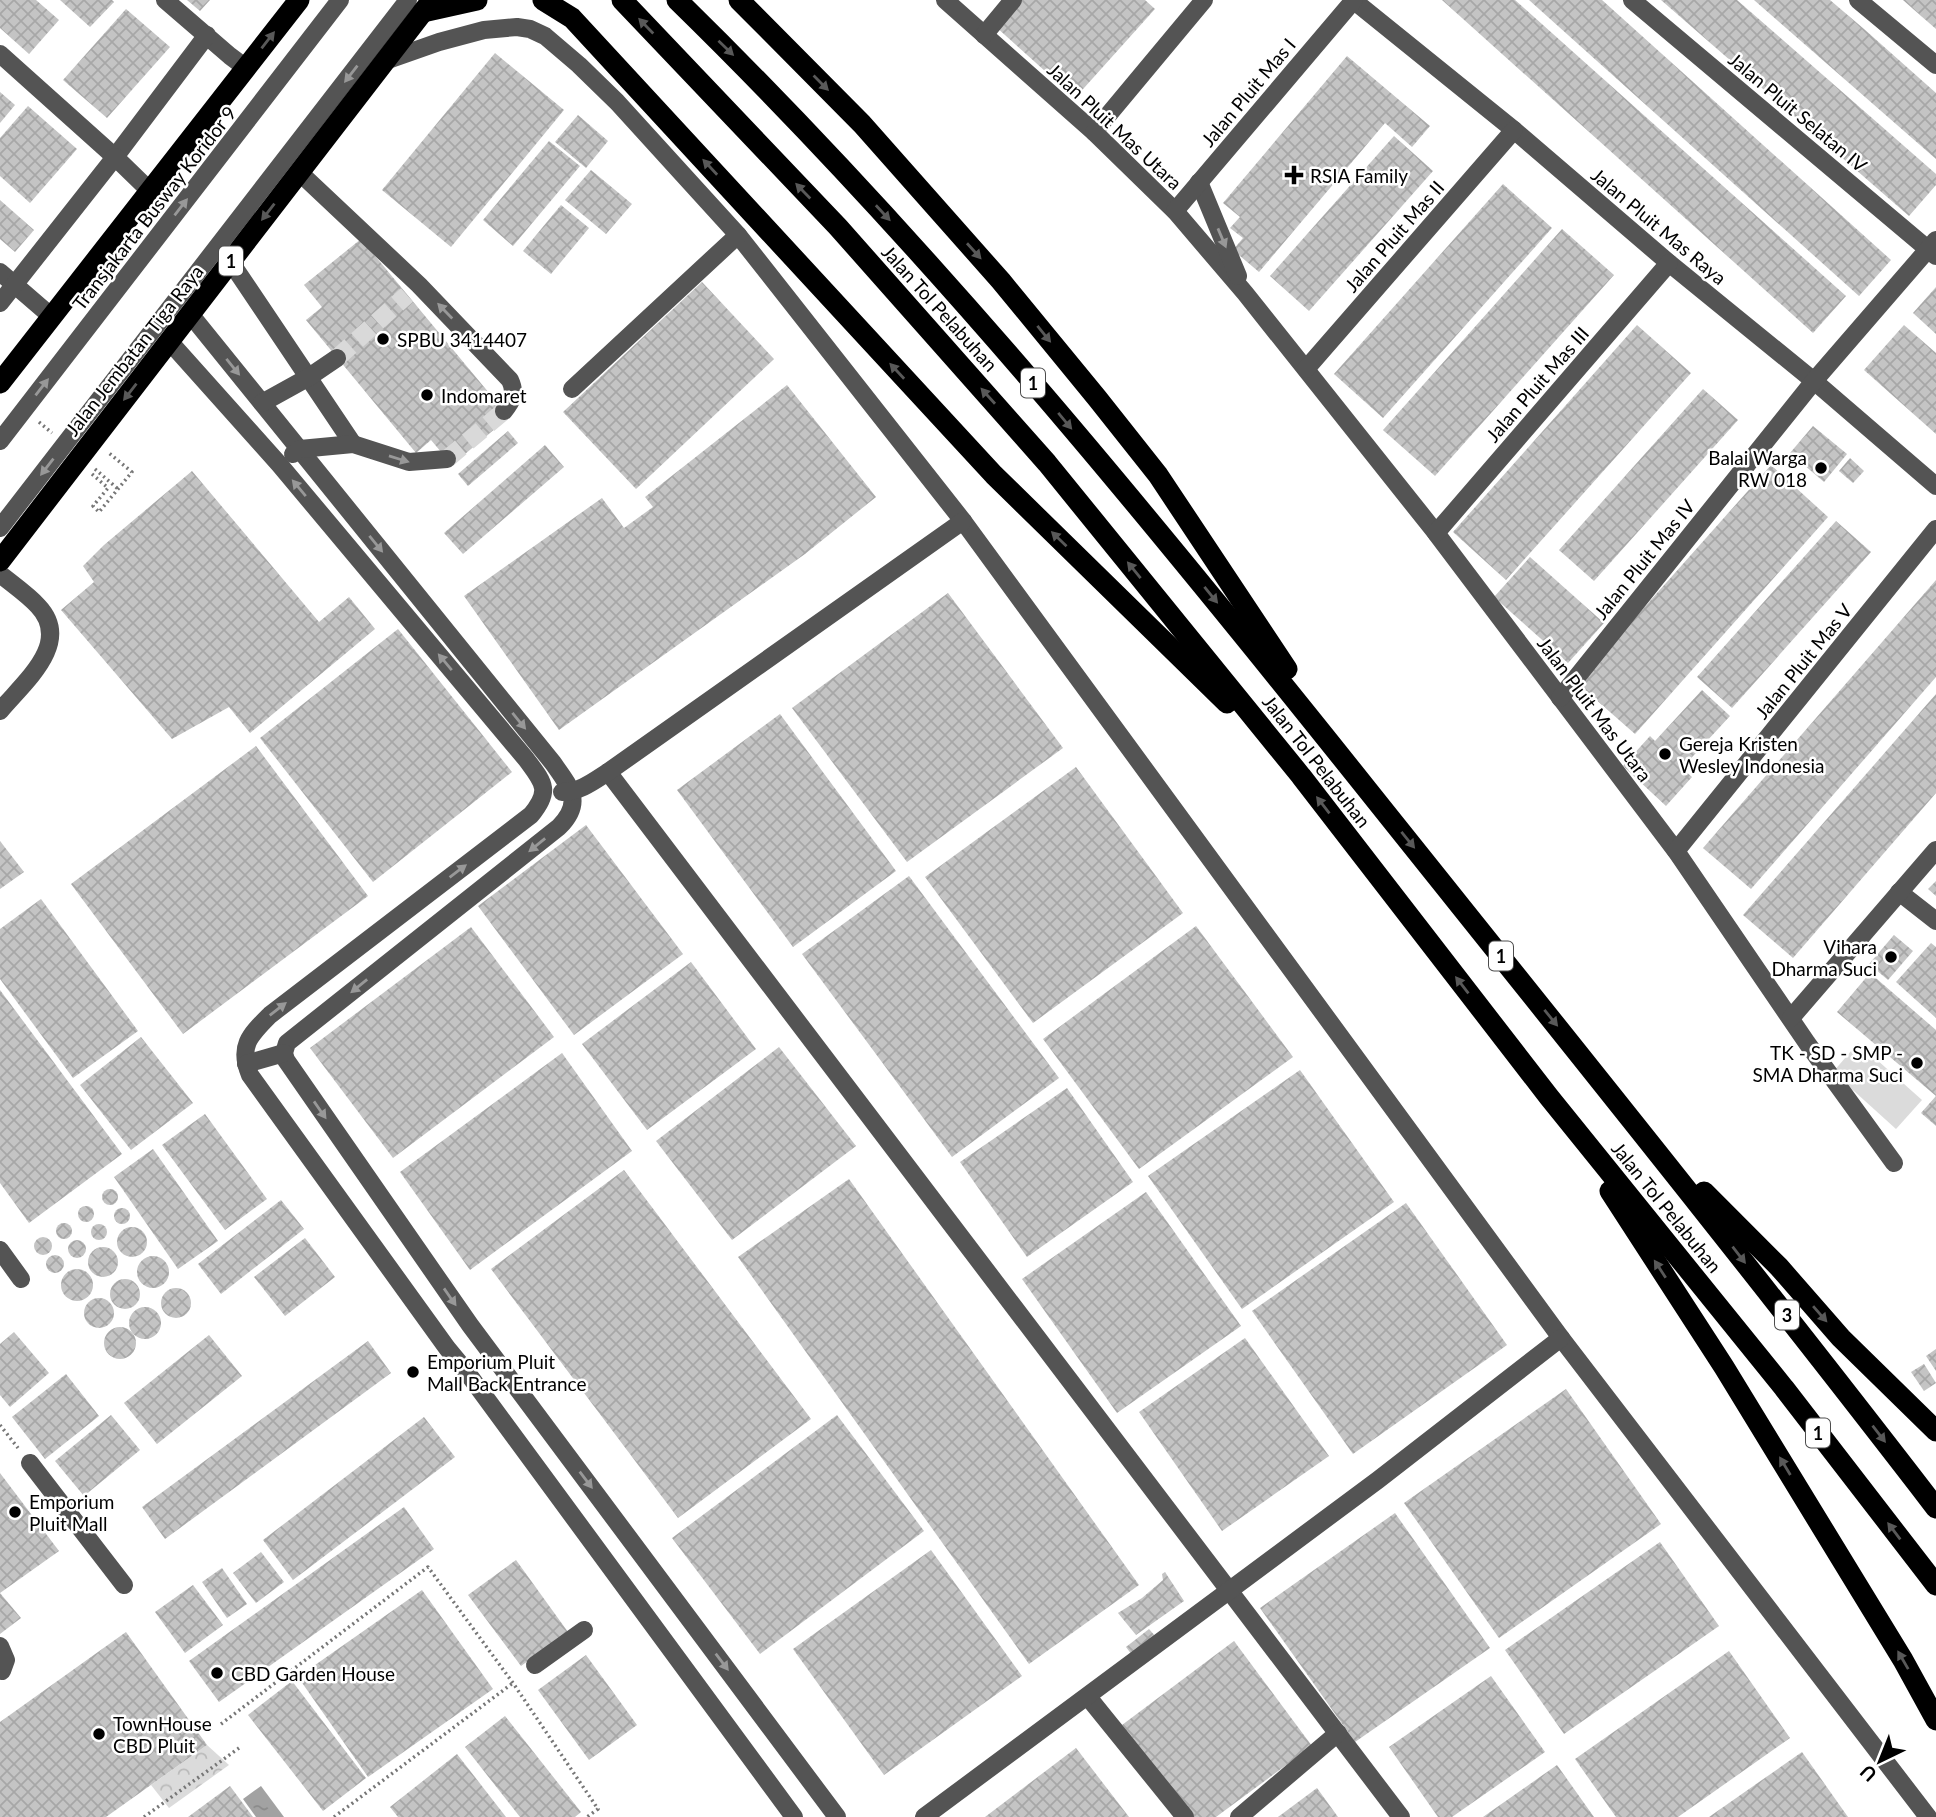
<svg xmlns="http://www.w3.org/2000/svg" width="1936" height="1817" font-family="Lato,sans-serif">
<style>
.forest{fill:url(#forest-crowns)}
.garden{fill:#dbdbdb}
.water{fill:url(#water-ripples)}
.building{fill:url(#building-cross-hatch)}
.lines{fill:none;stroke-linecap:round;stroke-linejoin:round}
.minor-tunnel{stroke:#d9d9d9;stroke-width:18;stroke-dasharray:18 9;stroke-linecap:butt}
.path{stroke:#767676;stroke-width:3.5;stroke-dasharray:2 3.5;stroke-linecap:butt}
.minor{stroke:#545454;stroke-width:18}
.highway{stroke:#000;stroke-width:21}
.oneway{fill:#595959}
.oneway2{fill:#989898}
.poi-dot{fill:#000;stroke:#fff;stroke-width:2.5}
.labels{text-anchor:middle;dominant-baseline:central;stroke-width:5;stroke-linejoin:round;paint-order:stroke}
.shield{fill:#fff;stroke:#4c4c4c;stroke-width:2}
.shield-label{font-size:18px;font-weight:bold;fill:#000}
.street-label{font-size:19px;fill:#000;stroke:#fff}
.poi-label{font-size:19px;fill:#000;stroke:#fff;text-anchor:start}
</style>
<defs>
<pattern id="forest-crowns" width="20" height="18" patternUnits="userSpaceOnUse" patternTransform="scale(1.75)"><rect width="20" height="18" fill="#dbdbdb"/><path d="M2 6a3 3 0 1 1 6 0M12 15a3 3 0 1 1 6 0" fill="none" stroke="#bababa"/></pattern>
<pattern id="water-ripples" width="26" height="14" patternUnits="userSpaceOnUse" patternTransform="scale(1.75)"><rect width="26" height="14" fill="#a2a2a2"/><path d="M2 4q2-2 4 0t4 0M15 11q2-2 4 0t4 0" fill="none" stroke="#8a8a8a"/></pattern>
<pattern id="building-cross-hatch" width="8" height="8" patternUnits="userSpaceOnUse" patternTransform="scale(1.75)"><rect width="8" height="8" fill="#c4c4c4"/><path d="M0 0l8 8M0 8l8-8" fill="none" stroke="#a7a7a7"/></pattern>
</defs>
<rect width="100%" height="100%" fill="#fff"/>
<path class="forest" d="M207,1745L229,1765L169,1808L151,1785Z"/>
<path class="garden" d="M1858,1043L1922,1100L1896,1129L1833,1072Z"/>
<path class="water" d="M261,1786L284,1817H256L243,1799Z"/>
<g class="building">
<path d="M0,0H36L59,20L29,54L0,28Z"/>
<path d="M60,0H112L114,2L90,27Z"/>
<path d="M187,0H210L200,11Z"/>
<path d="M1018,0H1145L1155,9L1075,98L995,26Z"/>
<path d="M1442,0H1515L1846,296L1813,333Z"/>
<path d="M1529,0H1602L1891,260L1859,296Z"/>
<path d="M1661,0H1737L1936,174V185L1909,216Z"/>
<path d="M1754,0H1830L1864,29L1936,93V159Z"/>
<path d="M1903,0H1936V29L1912,8Z"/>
<path d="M126,9L170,47L107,118L63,80Z"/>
<path d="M495,53L564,110L451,247L382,190Z"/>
<path d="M1347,56L1430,126L1412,147L1385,123L1259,272L1233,250L1243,238L1230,228L1240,217L1223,203Z"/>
<path d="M0,92L15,105L0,123Z"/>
<path d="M28,106L77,149L30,203L0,176V138Z"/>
<path d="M578,115L608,141L586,168L555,142Z"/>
<path d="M1394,136L1433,171L1309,311L1270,276Z"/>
<path d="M549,141L580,166L513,246L483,220Z"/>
<path d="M591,170L632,204L606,234L565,200Z"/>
<path d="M1503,184L1552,228L1383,418L1334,374Z"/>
<path d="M0,200L34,230L15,252L0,239Z"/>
<path d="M561,205L589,228L551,274L523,251Z"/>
<path d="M1562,229L1614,275L1435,476L1383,430Z"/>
<path d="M361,239L509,417L452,465L431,440L416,453L306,320L322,307L304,285Z"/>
<path d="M702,282L774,359L636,489L563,412Z"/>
<path d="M1936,287V334L1913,313Z"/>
<path d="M1637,325L1691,373L1506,580L1453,532Z"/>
<path d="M1904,325L1936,353V434L1864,370Z"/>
<path d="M787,385L876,497L805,554L559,730L464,596L602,498L624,528L653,507L645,497Z"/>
<path d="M1703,389L1738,420L1594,581L1559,550Z"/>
<path d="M1813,426L1847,454L1824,482L1790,453Z"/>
<path d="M508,431L518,443L468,486L458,474Z"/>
<path d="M545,445L564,467L463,554L444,533Z"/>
<path d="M1850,458L1864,471L1853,483L1839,471Z"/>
<path d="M1771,465L1828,517L1635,734L1577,683Z"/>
<path d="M192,471L319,622L349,597L375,629L250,733L229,707L172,739L61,610L94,582L83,566L104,545Z"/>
<path d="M1836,521L1871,552L1732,708L1697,677Z"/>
<path d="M1530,557L1604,623L1568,663L1494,597Z"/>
<path d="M1936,580V677L1751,889L1703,848Z"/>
<path d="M948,593L1063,748L907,862L792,708Z"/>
<path d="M398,629L512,772L373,882L260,738Z"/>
<path d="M1702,690L1730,716L1682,768L1692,777L1666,806L1623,766L1650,736L1655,741Z"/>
<path d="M1936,694V793L1793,958L1743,915Z"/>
<path d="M780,714L896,871L793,947L677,790Z"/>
<path d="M256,746L368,896L183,1034L71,884Z"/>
<path d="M1076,767L1183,913L1033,1023L925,877Z"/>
<path d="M586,825L683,954L574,1035L478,906Z"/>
<path d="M0,841L24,872L0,889Z"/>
<path d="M909,876L1059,1078L952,1157L802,954Z"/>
<path d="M1936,881V896L1928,889Z"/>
<path d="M41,899L138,1031L73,1078L0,979V929Z"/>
<path d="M1196,926L1293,1057L1139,1169L1043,1039Z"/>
<path d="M471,927L554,1037L393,1158L310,1048Z"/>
<path d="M1894,935L1913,951L1888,980L1869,964Z"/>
<path d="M1931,943L1936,947V1018L1896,982Z"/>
<path d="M691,962L756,1049L647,1130L582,1044Z"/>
<path d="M1870,973L1936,1030V1126L1921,1113L1936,1096L1837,1012Z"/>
<path d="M0,990L122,1154L29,1223L0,1183Z"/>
<path d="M141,1037L193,1103L131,1150L80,1085Z"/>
<path d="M779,1047L856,1146L732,1240L656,1141Z"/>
<path d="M562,1053L632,1151L470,1270L400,1172Z"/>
<path d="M1300,1070L1394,1202L1242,1309L1148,1176Z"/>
<path d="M1067,1088L1133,1182L1027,1257L960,1162Z"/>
<path d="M205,1114L267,1199L225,1230L162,1145Z"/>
<path d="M153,1149L218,1241L178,1269L114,1177Z"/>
<path d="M624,1170L811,1419L678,1518L491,1269Z"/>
<path d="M849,1179L1139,1585L1029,1664L738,1257Z"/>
<circle cx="110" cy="1197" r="8"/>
<path d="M1146,1192L1241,1326L1117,1413L1022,1279Z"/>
<path d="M281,1200L304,1229L221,1294L198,1264Z"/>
<path d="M1406,1203L1507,1345L1353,1454L1252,1311Z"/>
<circle cx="86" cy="1214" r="8"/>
<circle cx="122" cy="1216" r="8"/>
<circle cx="64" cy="1231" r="8"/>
<circle cx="99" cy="1232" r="8"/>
<circle cx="132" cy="1242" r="15"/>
<circle cx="43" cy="1246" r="9"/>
<path d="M305,1238L335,1277L285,1316L254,1277Z"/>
<circle cx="77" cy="1249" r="9"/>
<circle cx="103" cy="1262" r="15"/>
<circle cx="55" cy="1264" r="9"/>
<circle cx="153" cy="1272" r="16"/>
<circle cx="77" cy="1285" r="16"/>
<circle cx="125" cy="1294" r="15"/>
<circle cx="176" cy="1303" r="15"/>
<circle cx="99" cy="1313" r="15"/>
<circle cx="145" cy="1323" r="16"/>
<circle cx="120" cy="1343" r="16"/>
<path d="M14,1332L49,1373L10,1407L0,1395V1344Z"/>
<path d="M209,1335L242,1376L157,1444L124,1403Z"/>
<path d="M1245,1338L1329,1456L1222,1531L1139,1412Z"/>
<path d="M368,1341L391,1373L165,1539L142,1507Z"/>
<path d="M1936,1349V1371L1926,1356Z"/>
<path d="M1924,1364L1936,1383L1924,1391L1911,1372Z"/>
<path d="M66,1374L99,1416L45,1459L12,1417Z"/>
<path d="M1566,1389L1661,1524L1499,1638L1404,1503Z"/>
<path d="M111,1415L140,1450L84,1496L55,1461Z"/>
<path d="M837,1415L924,1531L760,1654L672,1538Z"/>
<path d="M424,1417L455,1457L293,1580L263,1540Z"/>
<path d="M0,1473L59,1551L0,1593Z"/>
<path d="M404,1507L434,1549L219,1702L189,1661Z"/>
<path d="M1395,1513L1490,1648L1355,1742L1260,1608Z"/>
<path d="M1660,1542L1719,1626L1564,1734L1505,1650Z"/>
<path d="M931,1550L1022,1676L884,1775L793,1649Z"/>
<path d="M261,1552L284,1582L256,1603L233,1573Z"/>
<path d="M516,1560L568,1632L521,1666L468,1595Z"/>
<path d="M222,1568L247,1604L227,1618L202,1582Z"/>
<path d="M1165,1572L1184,1601L1136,1635L1118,1613L1142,1598L1163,1580L1162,1574Z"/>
<path d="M193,1585L223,1625L185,1653L155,1612Z"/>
<path d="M422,1590L493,1689L368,1777L298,1677Z"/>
<path d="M0,1593L21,1618L0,1634Z"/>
<path d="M1149,1629L1156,1637L1132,1655L1126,1647Z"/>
<path d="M126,1632L207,1745L106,1817H0V1722Z"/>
<path d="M1234,1641L1312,1746L1216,1817H1190L1122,1725Z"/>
<path d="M1729,1651L1790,1738L1678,1817H1616L1575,1759Z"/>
<path d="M586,1655L637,1725L589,1760L538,1690Z"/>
<path d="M1491,1676L1545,1752L1452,1817H1438L1389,1747Z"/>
<path d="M292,1681L366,1778L323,1811L248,1715Z"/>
<path d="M505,1716L581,1812L575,1817H520L465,1747Z"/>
<path d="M1076,1748L1129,1817H985Z"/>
<path d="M1802,1752L1848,1817H1709Z"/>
<path d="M457,1754L506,1817H398L390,1807Z"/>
<path d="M1557,1765L1594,1817H1483Z"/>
<path d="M230,1786L253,1817H188Z"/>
<path d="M1317,1788L1338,1817H1278Z"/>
</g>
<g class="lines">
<g class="minor-tunnel">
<path d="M337,358L407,295"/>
<path d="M447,459L504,411"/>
</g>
<g class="path">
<path d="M39,422L52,433"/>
<path d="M95,469L118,489"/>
<path d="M92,474L108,488L93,506L99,512L132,472L109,453"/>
<path d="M0,1425L18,1448"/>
<path d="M221,1724L428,1567L513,1683L598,1809L587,1817"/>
<path d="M144,1817L239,1748"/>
<path d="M334,1817L513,1683"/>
</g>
<g class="minor">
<path d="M165,0L230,56L246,68"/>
<path d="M945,0L1094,132L1175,211L1245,293L1436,533L1676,851L1807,1043L1894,1163"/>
<path d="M1353,0L1514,130L1669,263L1814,381L1936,486"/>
<path d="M1632,0L1936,256"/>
<path d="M1858,0L1936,65"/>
<path d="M984,35L1013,0"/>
<path d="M0,54L115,157L207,35"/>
<path d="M385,61L439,42L484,30L517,27L530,29L545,36L579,65L617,102L738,235L963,521L1561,1338L1928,1817"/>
<path d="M1094,132L1204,0"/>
<path d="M299,172L419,285L510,380C516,393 513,400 504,411"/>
<path d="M1199,182L1238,276"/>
<path d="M1175,211L1354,0"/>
<path d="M230,261L353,444"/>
<path d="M0,272L52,317"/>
<path d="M0,303L115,157L150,191"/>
<path d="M190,314L553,763C570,787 584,802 559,827L287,1043L284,1053L286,1060L470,1325L837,1817"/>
<path d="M169,341L279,464L526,759C543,782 552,790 531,815L270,1015C250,1035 238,1046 250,1075L447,1348L466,1371L794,1817"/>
<path d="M1306,369L1514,130"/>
<path d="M572,389L738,235"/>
<path d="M262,403L309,377L337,358"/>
<path d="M0,441L340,0"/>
<path d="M293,454L300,449L353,444L409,462L447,459"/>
<path d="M0,528L408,0"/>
<path d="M1436,533L1669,263"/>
<path d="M0,574C12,584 27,594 38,606C73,643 24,682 0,711"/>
<path d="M1560,698L1814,381L1936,240"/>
<path d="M608,772L1401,1817"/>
<path d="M562,792C580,792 594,781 608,772L963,521"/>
<path d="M1676,851L1936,529"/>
<path d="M1899,892L1936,921"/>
<path d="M1791,1018L1936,850"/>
<path d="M246,1064L284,1053"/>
<path d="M0,1250L21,1279"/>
<path d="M30,1463L124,1585"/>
<path d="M0,1646L6,1660L2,1671"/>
<path d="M535,1665L584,1630"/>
<path d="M1088,1697L1185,1817"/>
<path d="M924,1817L1378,1480L1561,1338"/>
<path d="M1239,1817L1338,1733"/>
</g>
<g class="highway">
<path d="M543,0L572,18L994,475L1227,703"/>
<path d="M622,0L838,227L1047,463L1301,776L1549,1097L1784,1388L1936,1585"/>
<path d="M677,0C927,244 1148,515 1366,788C1557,1027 1749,1265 1936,1508"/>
<path d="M739,0L862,124L1001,281L1097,398L1158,475L1287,669"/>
<path d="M423,12L477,0"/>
<path d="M0,383L299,0"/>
<path d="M0,561L432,0"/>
<path d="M1610,1191L1724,1367L1903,1660L1936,1720"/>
<path d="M1704,1192L1779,1267L1841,1338L1936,1431"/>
</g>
</g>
<defs><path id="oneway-solid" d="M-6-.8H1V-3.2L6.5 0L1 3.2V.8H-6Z" transform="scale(1.75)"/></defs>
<g class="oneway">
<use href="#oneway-solid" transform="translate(646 26) rotate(-134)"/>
<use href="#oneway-solid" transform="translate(268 40) rotate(-52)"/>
<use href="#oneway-solid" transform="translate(726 48) rotate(44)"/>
<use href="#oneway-solid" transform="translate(821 83) rotate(45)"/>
<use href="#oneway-solid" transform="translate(710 167) rotate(-133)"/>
<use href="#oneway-solid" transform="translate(803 191) rotate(-134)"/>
<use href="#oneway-solid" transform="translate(268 212) rotate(128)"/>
<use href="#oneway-solid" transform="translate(883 213) rotate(47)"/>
<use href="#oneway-solid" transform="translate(974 251) rotate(48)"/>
<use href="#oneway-solid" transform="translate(1044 334) rotate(51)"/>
<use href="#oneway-solid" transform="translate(897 371) rotate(-133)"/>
<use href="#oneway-solid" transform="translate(130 392) rotate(128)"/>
<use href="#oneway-solid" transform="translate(988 396) rotate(-132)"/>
<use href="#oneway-solid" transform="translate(1065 421) rotate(50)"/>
<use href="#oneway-solid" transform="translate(1059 539) rotate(-136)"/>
<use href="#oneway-solid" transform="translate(1134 570) rotate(-129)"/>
<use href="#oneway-solid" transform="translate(1211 595) rotate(51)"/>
<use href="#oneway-solid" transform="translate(1323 805) rotate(-128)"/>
<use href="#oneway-solid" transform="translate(1408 840) rotate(51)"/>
<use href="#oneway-solid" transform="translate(1462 985) rotate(-128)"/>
<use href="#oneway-solid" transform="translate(1551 1018) rotate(51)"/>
<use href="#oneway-solid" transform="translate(1739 1255) rotate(52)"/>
<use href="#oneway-solid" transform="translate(1660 1269) rotate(-123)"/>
<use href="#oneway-solid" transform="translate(1820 1314) rotate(49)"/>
<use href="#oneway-solid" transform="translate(1879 1434) rotate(52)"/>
<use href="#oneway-solid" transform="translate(1785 1466) rotate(-121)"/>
<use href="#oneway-solid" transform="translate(1894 1531) rotate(-127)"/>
<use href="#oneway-solid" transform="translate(1903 1660) rotate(-120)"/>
</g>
<g class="oneway2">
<use href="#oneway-solid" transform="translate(351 74) rotate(128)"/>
<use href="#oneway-solid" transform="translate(181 207) rotate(-52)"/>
<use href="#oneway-solid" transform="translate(1222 238) rotate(67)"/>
<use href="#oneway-solid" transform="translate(445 311) rotate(-134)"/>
<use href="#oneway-solid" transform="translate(233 367) rotate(51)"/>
<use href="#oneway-solid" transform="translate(42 387) rotate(-52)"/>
<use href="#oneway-solid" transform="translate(399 459) rotate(17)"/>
<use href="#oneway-solid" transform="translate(47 467) rotate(128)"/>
<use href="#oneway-solid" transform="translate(299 488) rotate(-130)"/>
<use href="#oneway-solid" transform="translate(376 544) rotate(51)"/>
<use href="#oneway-solid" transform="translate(445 662) rotate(-130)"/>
<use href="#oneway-solid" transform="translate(519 721) rotate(51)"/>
<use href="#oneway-solid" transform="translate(537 845) rotate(141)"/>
<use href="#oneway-solid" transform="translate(458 871) rotate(-37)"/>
<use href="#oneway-solid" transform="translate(359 986) rotate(141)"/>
<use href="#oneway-solid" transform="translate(278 1009) rotate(-38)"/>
<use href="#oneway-solid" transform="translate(320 1110) rotate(55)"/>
<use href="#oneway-solid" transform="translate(450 1297) rotate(55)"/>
<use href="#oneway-solid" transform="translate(586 1480) rotate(53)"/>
<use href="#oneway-solid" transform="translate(722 1662) rotate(53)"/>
</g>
<g class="poi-dot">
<path d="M1290.5 164.5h7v7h7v7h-7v7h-7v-7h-7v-7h7z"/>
<circle cx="383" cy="339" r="7"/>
<circle cx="427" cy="395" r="7"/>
<circle cx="1821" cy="468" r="7"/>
<circle cx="1665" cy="754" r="7"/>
<circle cx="1891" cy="957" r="7"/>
<circle cx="1917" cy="1063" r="7"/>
<circle cx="413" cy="1372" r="7"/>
<circle cx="15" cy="1512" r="7"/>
<circle cx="217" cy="1673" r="7"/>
<circle cx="99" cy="1734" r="7"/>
</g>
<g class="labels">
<g class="shield">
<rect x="219" y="246.5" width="24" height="29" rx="5"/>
<rect x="1021" y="368.5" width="24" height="29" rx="5"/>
<rect x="1489" y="941.5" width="24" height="29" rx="5"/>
<rect x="1775" y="1300.5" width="24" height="29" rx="5"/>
<rect x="1806" y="1418.5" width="24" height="29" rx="5"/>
</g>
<g class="shield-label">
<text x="231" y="261">1</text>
<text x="1033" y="383">1</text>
<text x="1501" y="956">1</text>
<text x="1787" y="1315">3</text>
<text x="1818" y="1433">1</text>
</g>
<g class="street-label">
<text transform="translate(1248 92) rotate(-50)">Jalan Pluit Mas I</text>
<text transform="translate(1798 112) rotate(40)">Jalan Pluit Selatan IV</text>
<text transform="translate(1115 126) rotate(43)">Jalan Pluit Mas Utara</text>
<text transform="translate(154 208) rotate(-52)">Transjakarta Busway Koridor 9</text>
<text transform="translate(1659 226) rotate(40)">Jalan Pluit Mas Raya</text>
<text transform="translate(1394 236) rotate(-49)">Jalan Pluit Mas II</text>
<text transform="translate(940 308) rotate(48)">Jalan Tol Pelabuhan</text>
<text transform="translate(134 350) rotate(-52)">Jalan Jembatan Tiga Raya</text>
<text transform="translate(1537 384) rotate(-49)">Jalan Pluit Mas III</text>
<text transform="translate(1644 559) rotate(-51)">Jalan Pluit Mas IV</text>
<text transform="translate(1803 661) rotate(-51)">Jalan Pluit Mas V</text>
<text transform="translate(1595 709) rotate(53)">Jalan Pluit Mas Utara</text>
<text transform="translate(1317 761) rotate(52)">Jalan Tol Pelabuhan</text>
<text transform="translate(1667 1207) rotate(51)">Jalan Tol Pelabuhan</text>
</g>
<g class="poi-label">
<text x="1310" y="175">RSIA Family</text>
<text x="397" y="339">SPBU 3414407</text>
<text x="441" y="395">Indomaret</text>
<text x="1807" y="457" text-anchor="end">Balai Warga<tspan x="1807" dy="22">RW 018</tspan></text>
<text x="1679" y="743">Gereja Kristen<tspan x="1679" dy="22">Wesley Indonesia</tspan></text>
<text x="1877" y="946" text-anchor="end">Vihara<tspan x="1877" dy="22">Dharma Suci</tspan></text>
<text x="1903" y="1052" text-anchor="end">TK - SD - SMP -<tspan x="1903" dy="22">SMA Dharma Suci</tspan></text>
<text x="427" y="1361">Emporium Pluit<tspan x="427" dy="22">Mall Back Entrance</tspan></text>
<text x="29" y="1501">Emporium<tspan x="29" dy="22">Pluit Mall</tspan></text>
<text x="231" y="1673">CBD Garden House</text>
<text x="113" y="1723">TownHouse<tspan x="113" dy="22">CBD Pluit</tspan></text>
</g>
</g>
<g transform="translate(1880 1761) rotate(223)" stroke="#ffffff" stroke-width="5" paint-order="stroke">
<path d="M0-5L12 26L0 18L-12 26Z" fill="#000000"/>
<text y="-10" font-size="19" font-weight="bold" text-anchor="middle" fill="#000000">U</text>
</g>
</svg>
